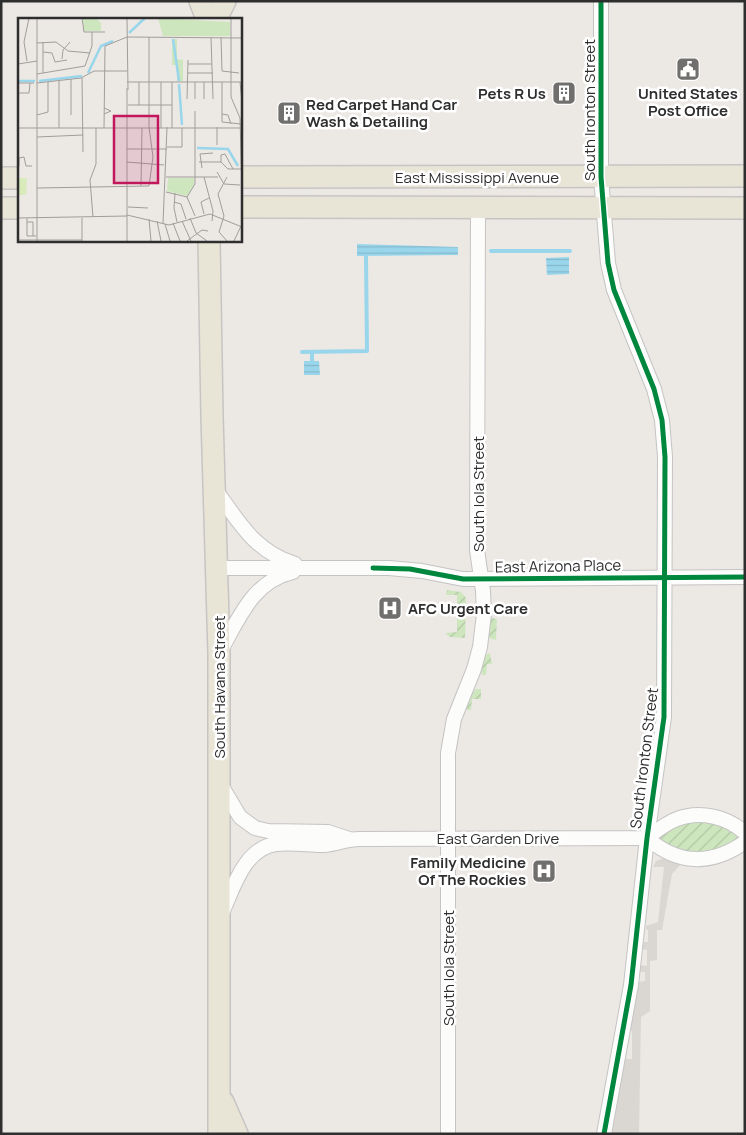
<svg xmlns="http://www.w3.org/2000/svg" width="746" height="1135" font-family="Manrope,sans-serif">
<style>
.garden{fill:url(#garden-furrows)}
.plaza{fill:#dad6d2}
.water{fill:url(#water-rules)}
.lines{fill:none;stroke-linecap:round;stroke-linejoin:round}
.stream{stroke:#99d6ec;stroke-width:4}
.street-casing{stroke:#c5c4c5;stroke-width:16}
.primary-casing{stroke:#c6c5c4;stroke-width:24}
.street{stroke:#fcfcfb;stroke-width:14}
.primary{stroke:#e8e4d6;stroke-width:21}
.cycleway-casing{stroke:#fff;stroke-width:8}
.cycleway{stroke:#00873e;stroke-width:5}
.labels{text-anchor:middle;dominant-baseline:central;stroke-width:5;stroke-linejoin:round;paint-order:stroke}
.poi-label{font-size:15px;font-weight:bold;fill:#2e2e2e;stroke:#fff;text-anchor:end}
.street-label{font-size:15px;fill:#2e2e2e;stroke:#fff}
.inset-river{fill:none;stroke:#99d6ec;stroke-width:2.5}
.inset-road{fill:none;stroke:#a09e9b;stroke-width:1}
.view{fill:#c2185b;fill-opacity:0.15;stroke:#c2185b;stroke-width:2.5}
.inset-edge{fill:none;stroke:#2e2e2e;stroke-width:2.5}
</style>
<defs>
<pattern id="garden-furrows" width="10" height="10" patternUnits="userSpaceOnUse" patternTransform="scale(1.25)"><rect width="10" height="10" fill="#cee6be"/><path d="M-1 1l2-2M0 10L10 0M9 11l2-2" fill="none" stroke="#b1c6a4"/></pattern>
<pattern id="water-rules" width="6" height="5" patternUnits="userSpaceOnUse" patternTransform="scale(1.25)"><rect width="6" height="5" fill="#99d6ec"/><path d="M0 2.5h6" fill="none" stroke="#84b8cb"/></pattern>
</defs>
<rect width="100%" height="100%" fill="#ece8e4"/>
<g class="garden">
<path d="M447,590L461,592L466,598L465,638L450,637L445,633L457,632V595H446Z"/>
<path d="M492,618L497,619L496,640L489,638L490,620Z"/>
<path d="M490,653L492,664H487L486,675H482L481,672L485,655Z"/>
<path d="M476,689H481V699H472L471,710H467L466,707L473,692Z"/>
<path d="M676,819H723L745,842L698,859L647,838Z"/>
</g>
<path class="plaza" d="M664,858L674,860L680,865L672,874L662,930H657V960L650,961V1011L641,1017L639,1134H612L625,1059H632V1031L629,1030L638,982L645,981V972H639L640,965L647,966V950L642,949L644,942H648V930L646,929V926L658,922L664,867H653L656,861Z"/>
<g class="water">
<path d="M357,244L458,247V255L357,256Z"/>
<path d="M569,257V274L547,275L546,258Z"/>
<path d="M304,361H319L320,375H304Z"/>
</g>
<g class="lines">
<g class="stream">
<path d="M491,251H570"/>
<path d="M302,352L367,351L366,256"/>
<path d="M312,352V361"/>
</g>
<g class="street-casing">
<g id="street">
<path d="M601,1V177L608,263L614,290L654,389L662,420L665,457L664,717L647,838L631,985L604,1134"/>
<path d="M215,489C239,522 254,551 295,564"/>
<path d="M217,568H389L422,571L463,579L745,577"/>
<path d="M221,650C239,618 253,581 293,572"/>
<path d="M221,785L240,817L255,828L268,831L328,832L349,839"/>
<path d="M647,838C678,865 711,866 745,842"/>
<path d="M222,913C233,889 244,848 276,844C292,842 309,845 325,845C337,844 347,839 359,839L647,838C656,831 666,823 677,819C700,810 728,817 745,833"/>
<path d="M448,1134V753L454,719L474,669L480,647L484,614L483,591L477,550L478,208"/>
</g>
</g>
<g class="primary-casing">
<g id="primary">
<path d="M200,1L207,19"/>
<path d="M216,19L225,1"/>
<path d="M240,177L745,176"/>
<path d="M1,178H19"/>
<path d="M240,207L745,208"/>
<path d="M1,208H19"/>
<path d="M209,240L212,416L219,653V1134"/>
<path d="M223,1102L237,1134"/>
</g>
</g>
<use href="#street" class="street"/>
<use href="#primary" class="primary"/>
<g class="cycleway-casing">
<g id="cycleway">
<path d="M601,1V177L608,263L614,290L654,389L662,420L665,457L664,717L647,838L631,985L604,1134"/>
<path d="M373,568L410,569L463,579L745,577"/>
</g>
</g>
<use href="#cycleway" class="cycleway"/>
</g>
<defs>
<g id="civic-square" transform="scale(1.25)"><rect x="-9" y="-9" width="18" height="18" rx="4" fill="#706f6e" stroke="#fff"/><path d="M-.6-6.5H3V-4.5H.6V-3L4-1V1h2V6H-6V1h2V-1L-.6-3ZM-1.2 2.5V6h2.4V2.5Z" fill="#fff"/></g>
<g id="building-square" transform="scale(1.25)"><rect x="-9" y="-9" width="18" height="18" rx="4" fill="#706f6e" stroke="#fff"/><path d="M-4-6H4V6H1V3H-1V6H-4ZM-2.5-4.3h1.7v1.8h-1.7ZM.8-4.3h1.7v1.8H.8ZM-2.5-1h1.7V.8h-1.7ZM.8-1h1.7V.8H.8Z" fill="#fff"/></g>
<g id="hospital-square" transform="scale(1.25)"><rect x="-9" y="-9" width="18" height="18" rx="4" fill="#706f6e" stroke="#fff"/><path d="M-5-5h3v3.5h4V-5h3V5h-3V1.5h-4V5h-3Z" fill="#fff"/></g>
</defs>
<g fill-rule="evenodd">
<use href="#civic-square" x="688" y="69"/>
<use href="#building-square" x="564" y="93"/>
<use href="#building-square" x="289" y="113"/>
<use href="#hospital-square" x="390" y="608"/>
<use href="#hospital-square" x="544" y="871"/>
</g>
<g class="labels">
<g class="poi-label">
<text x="546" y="93">Pets R Us</text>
<text x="688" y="93" text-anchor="middle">United States<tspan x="688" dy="17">Post Office</tspan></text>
<text x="306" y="104" text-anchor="start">Red Carpet Hand Car<tspan x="306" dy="17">Wash &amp; Detailing</tspan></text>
<text x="408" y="608" text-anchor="start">AFC Urgent Care</text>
<text x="526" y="862">Family Medicine<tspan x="526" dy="17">Of The Rockies</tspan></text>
</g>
<g class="street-label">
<text transform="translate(589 110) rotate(-90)">South Ironton Street</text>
<text x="477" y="177">East Mississippi Avenue</text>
<text transform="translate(478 494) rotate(-90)">South Iola Street</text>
<text transform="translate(558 566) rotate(-1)">East Arizona Place</text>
<text transform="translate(219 687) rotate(-90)">South Havana Street</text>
<text transform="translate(644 758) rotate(-83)">South Ironton Street</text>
<text x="498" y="838">East Garden Drive</text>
<text transform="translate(448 968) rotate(-90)">South Iola Street</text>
</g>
</g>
<g transform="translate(18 18)">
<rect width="224" height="224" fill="#ece8e4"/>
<path d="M65,0H78L83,5V13H66ZM140,0L212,4V18H145ZM154,21H159V41L165,42V63H159V47H154ZM150,160H176V167L169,178L149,173Z" fill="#cee6be"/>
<path d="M0,160H9L8,177H0Z" fill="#d9eabb"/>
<path class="inset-river" d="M111,15L127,0M155,21L161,63M70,55L83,28L95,23M0,63H17M21,63L64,58M161,66L164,107M179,130L210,131L220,148"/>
<path class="inset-road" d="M19,0V223M64,0L66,14H87M109,0L110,72M213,0V79L222,100L224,173M193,19L195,81M203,19L204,53L221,55M25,24V55M19,25L38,24L50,33L72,35M25,34L34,35L37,44L49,42M44,41L45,32L52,24M9,43L6,24L11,0M0,46L19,43M170,46H194M170,55H195M19,56L67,48L74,28V14M64,60L65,134M53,61V97M41,63V110M109,64H224M121,64V87M154,64V110M177,64V81M186,64V81M204,64V104L223,106M222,64L224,84M0,65H16M19,65L63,60L76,53H109M109,70V223M0,75H11L12,65M169,81L170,42M110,87H154M86,96L93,93L86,90M204,96L210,97L213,106M19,97L30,94V64M0,110H224M86,110L87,28L109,19L224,20M143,110V64M19,119L65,117M199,127V109M149,129H164V110M109,131H149M109,144L146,147M181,144H203L210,151H223M203,144V137L207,136L215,151M1,148V140L6,139L8,148H14M184,150L182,136L195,135M199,154L206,166L222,167M148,159H200M186,159L195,193L194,203M123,168L124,110M19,170L131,168L135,139L131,109V19M148,174L169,179M157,175L156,190L159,204M169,179L177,166V93M169,179L177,198M156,184L163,186L168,201M110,189L130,190M186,196L183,184L191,180M109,197L151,207L192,196L224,209M75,199L72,162L78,146V110M0,200L109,198M9,200V218H18M64,200V223M172,200L178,215L189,223M131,201L133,223M139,203L143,223M164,203L173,223M9,204H15V218M145,205L149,109M155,205L162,223M147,206L152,223M0,222H64M169,223L184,212L190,213M209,223L201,214L206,198L200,176L209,159M216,223L223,208"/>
<path class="view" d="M96,98H140V165H96Z"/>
<rect width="224" height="224" class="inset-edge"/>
</g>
<rect width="746" height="1135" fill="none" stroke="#2e2e2e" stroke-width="5"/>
</svg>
